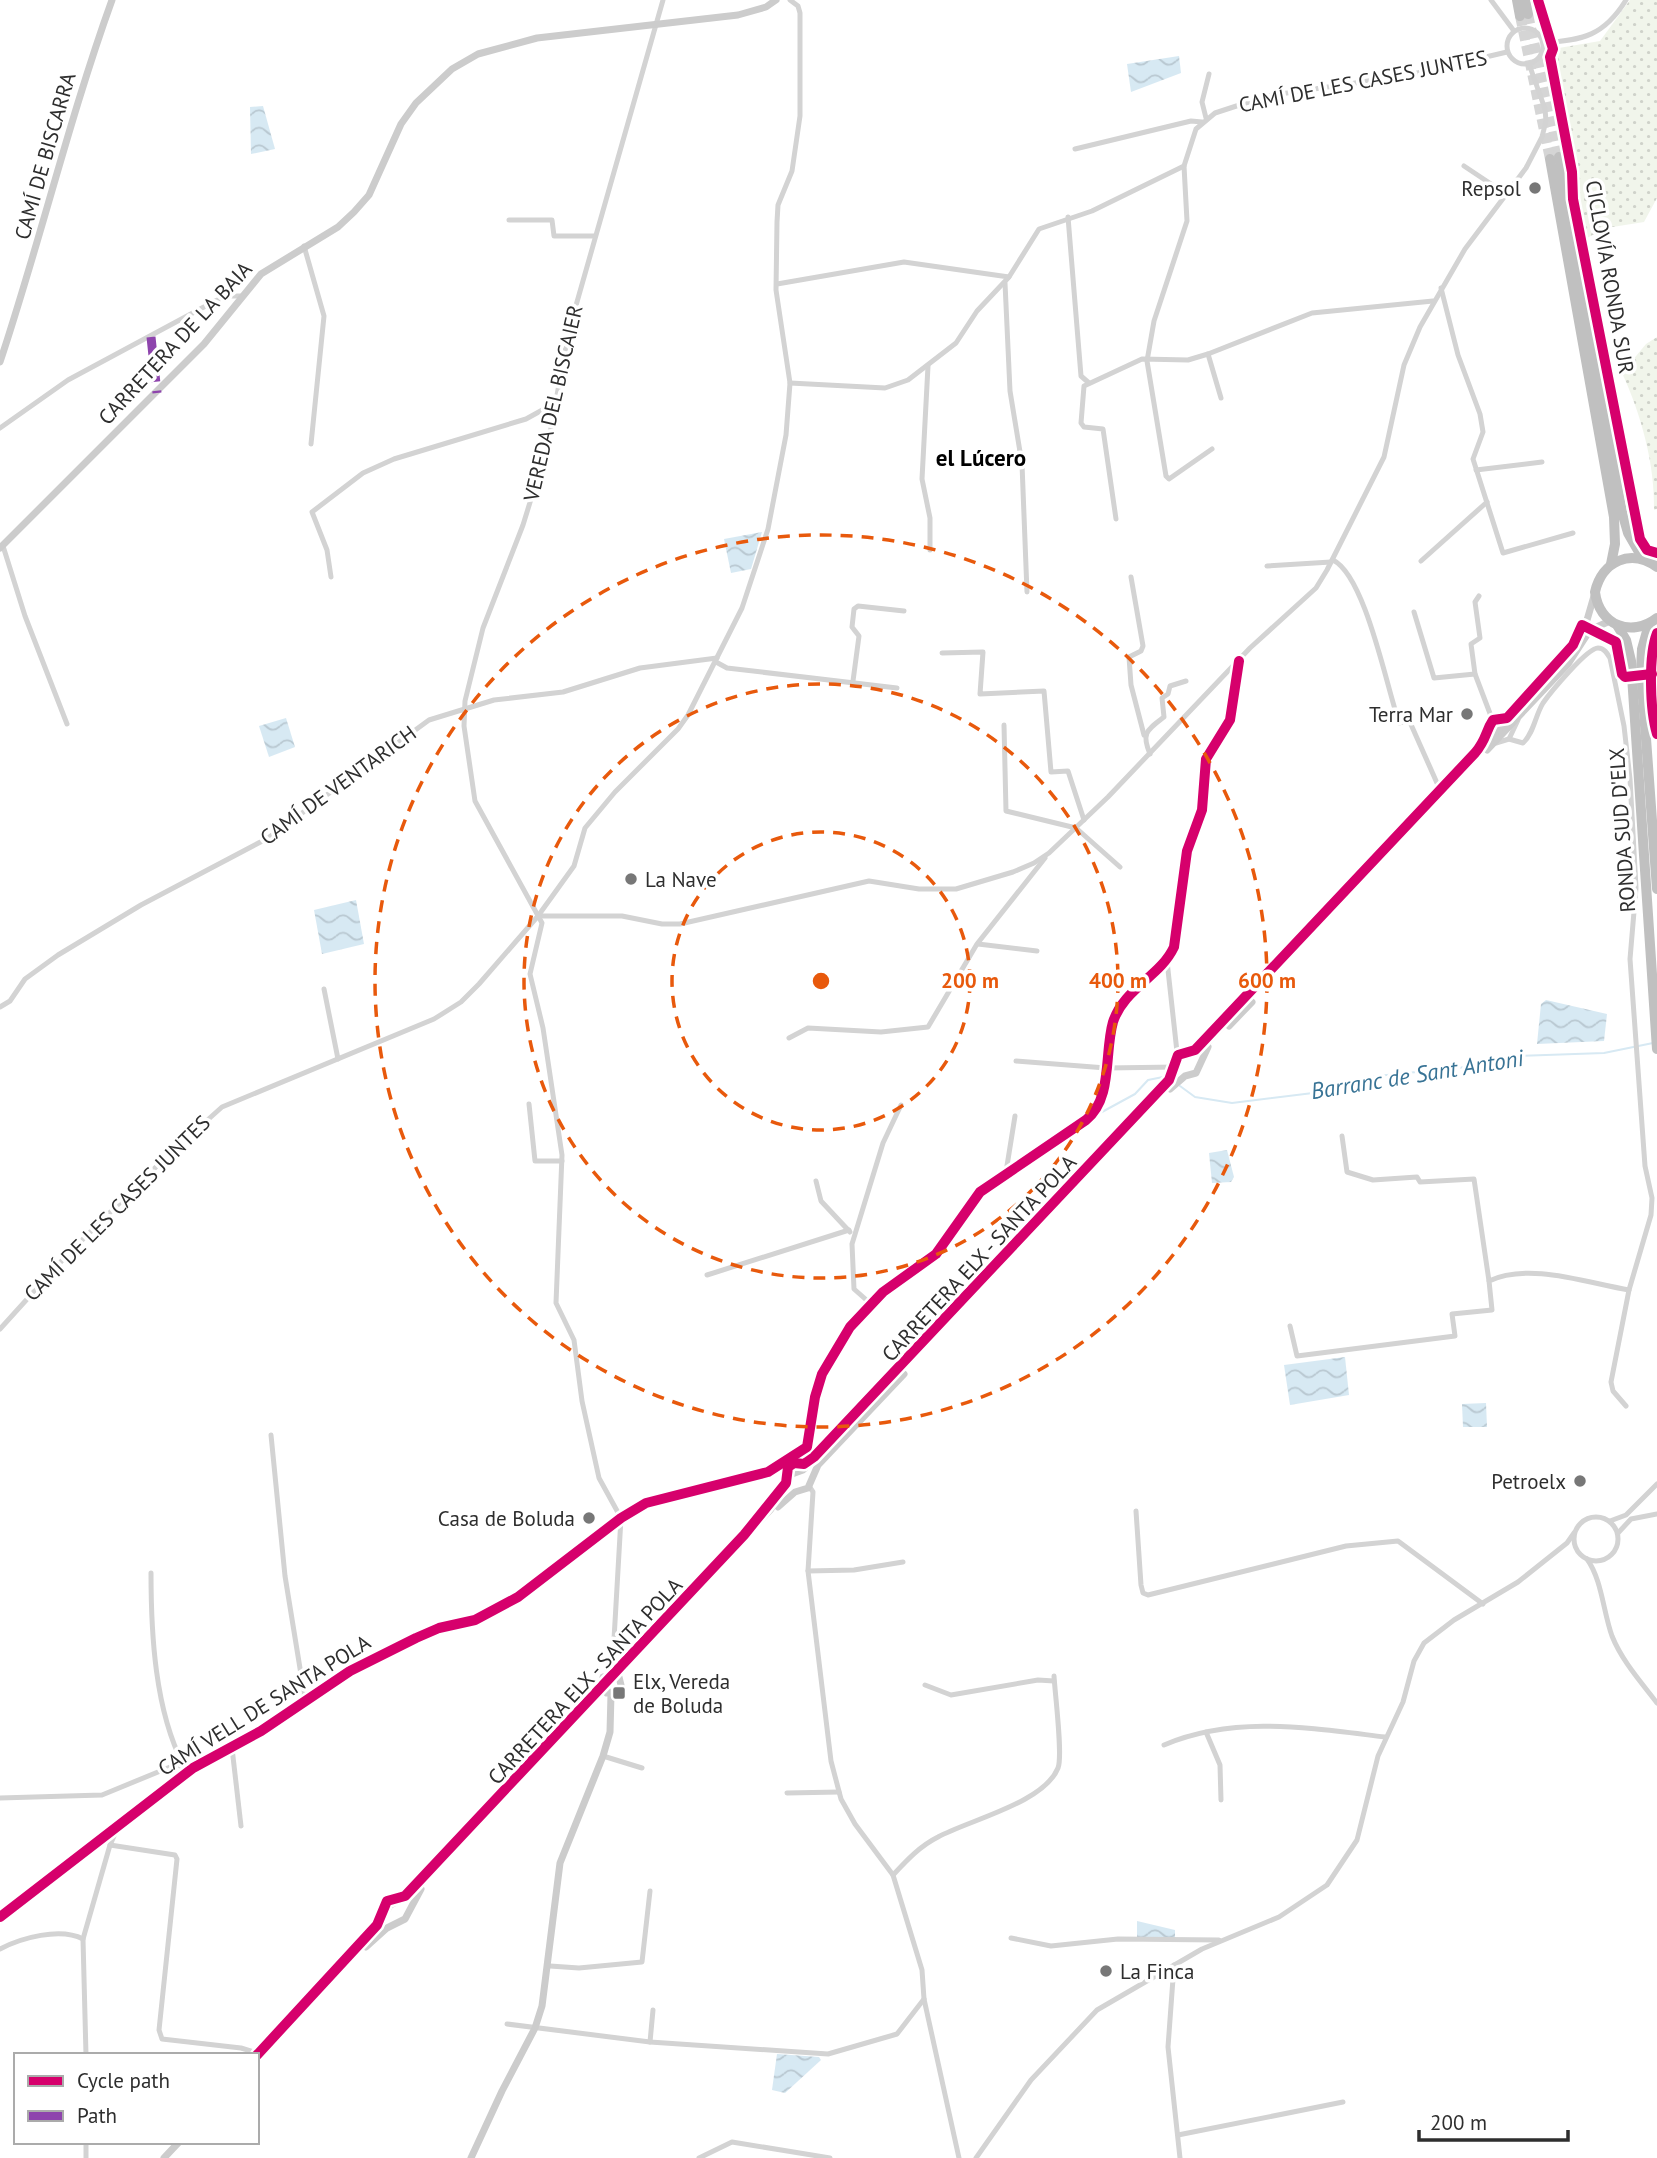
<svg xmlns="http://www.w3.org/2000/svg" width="1657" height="2158" font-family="'PT Sans',sans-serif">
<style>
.grass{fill:url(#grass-dots)}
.water{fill:url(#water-waves)}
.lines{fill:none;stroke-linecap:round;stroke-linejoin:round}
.stream{stroke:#d7e9f3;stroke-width:2}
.highway-tunnel{stroke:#d5d5d5;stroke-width:10;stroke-dasharray:10 5;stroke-linecap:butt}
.street{stroke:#d3d3d3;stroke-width:5}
.secondary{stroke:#ccc;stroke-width:7}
.highway{stroke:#c0c0c0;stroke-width:10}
.quiet{stroke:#8e44ad;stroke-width:9;stroke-dasharray:18 9;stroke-linecap:butt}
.cycleway-casing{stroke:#fff;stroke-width:15}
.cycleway{stroke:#d6006c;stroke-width:10}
.ring{fill:none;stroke:#e8590c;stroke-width:3.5;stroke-dasharray:12 9}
.poi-dot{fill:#777;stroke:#fff;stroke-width:2.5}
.labels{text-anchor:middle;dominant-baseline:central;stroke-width:7;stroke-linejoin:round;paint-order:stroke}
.street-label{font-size:21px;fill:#2e2e2e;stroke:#fff}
.poi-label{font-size:21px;fill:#2e2e2e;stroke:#fff;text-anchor:end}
.neighbourhood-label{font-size:23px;font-weight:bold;fill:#000;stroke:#fff}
.water-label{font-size:23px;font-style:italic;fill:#387395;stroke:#fff}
.centre{fill:#e8590c;stroke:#fff;stroke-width:3.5}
.ring-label{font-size:21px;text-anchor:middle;font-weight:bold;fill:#e8590c;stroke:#fff;stroke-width:7;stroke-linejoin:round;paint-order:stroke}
</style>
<defs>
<pattern id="grass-dots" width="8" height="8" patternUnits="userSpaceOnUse" patternTransform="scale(1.75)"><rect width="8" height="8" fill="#f1f5eb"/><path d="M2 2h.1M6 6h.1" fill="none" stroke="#cfd2ca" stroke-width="1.8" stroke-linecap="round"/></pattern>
<pattern id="water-waves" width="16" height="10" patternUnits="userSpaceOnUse" patternTransform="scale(1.75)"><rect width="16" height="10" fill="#d7e9f3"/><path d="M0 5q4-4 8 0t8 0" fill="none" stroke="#b9c8d1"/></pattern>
</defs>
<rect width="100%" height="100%" fill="#fff"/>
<g class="grass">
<path d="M1630,0H1657V198L1644,222L1606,228L1585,239L1558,109L1553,49L1600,41Z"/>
<path d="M1657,337V509L1654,510C1655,464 1641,414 1622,373L1646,344Z"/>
</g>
<g class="water">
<path d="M1179,56L1181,73L1131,92L1127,64Z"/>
<path d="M263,106L275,149L251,154L250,107Z"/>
<path d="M762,532L751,569L731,573L724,539Z"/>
<path d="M286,718L295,747L269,757L259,726Z"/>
<path d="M356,900L364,944L322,954L314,910Z"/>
<path d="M1546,1000L1607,1014L1604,1041L1537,1044L1541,1004Z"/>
<path d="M1227,1150L1234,1177L1231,1182L1212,1183L1209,1153Z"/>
<path d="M1345,1357L1349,1395L1290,1405L1284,1365Z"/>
<path d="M1486,1403L1487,1427H1463L1462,1404Z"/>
<path d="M1137,1921L1175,1930V1938L1137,1937Z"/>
<path d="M777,2054L819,2057L821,2060L785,2093L772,2090Z"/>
</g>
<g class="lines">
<g class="stream">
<path d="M1180,1086L1195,1097L1232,1103L1313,1093L1377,1076L1466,1067L1513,1056L1604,1053L1653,1043"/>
<path d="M1091,1118L1135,1094L1148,1080L1168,1076"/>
</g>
<g class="highway-tunnel">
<path d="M1528,14L1559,157"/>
<path d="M1520,16L1550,159"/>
</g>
<g class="street">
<path d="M1491,0L1514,31"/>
<circle cx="1525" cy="46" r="18"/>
<path d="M1543,43C1583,40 1604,36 1626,0"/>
<path d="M1206,118L1202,102L1209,74"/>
<path d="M1075,149L1191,121L1202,122"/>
<path d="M1184,166L1187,221L1154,321L1147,361L1166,476L1169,479L1212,449"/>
<path d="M1464,166L1506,194"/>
<path d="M1068,217L1081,376L1089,383"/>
<path d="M509,220H552L554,236H595"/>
<path d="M304,246L324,316L311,444"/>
<path d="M1005,283L1010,391L1022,464L1027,592"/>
<path d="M777,284L904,262L1009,277"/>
<path d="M1441,288L1458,355L1480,414L1483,432L1473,459L1503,553L1573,533"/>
<path d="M1208,354L1221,398"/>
<path d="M928,366L922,479L930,518V550"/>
<path d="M790,383L885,388L908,380L956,343L977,311L1009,277L1039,229L1092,211L1184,166L1196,129L1215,113L1267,96L1409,75L1507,52"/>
<path d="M0,428L68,380L215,301L227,296H243"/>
<path d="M1476,470L1542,462"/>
<path d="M1116,519L1103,429L1084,427L1081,423L1084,386L1142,359L1188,360L1208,354L1312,313L1433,301"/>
<path d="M3,546L25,616L67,724"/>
<path d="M1333,560C1365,576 1386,684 1398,719L1399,723L1409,720L1441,792"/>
<path d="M1421,561L1487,502"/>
<path d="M1267,566L1331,562"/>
<path d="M331,577L327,550L312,512L363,473L394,459L526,419L555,403"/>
<path d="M1131,577L1143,646L1141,651L1129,657L1131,685L1144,735"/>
<path d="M1479,596L1475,602L1480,638L1471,644L1475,674L1494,724"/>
<path d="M1414,612L1434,678L1475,674"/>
<path d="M942,653L983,652L980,694L1044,691L1051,772L1068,771L1084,820"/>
<path d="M716,662L727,668L897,688"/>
<path d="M853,681L859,636L852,627L854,609L858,606L904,611"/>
<path d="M1004,725L1006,811L1076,828L1120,867"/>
<path d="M1509,739L1518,720"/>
<path d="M1496,743L1509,739L1523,743C1534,733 1535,716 1543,703C1550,693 1587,648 1598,648C1604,648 1607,653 1610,658L1624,726L1630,779L1636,888L1630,959L1645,1166L1652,1198L1651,1215L1629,1290L1611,1382L1613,1391L1626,1406"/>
<path d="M1150,754C1141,733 1147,730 1164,717L1162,698L1168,694L1170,686L1186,681"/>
<path d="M538,916H622L662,924H680L869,881L919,889H956L1013,872L1034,863L1049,853L1108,797L1250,648L1316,588L1327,570L1384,457L1404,365L1420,327L1465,249L1526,168L1542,137L1546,121L1545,109L1529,64"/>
<path d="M978,944L1037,951"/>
<path d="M1167,961L1178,1061"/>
<path d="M324,989L338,1059"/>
<path d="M0,1007L10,1001L25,979L58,955L141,905L268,838L429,720L494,700L563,692L640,668L717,658"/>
<path d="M789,1038L808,1028L881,1032L928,1027L977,944L1045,858"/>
<path d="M1016,1061L1106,1068L1177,1067"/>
<path d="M529,1104L535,1161H562"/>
<path d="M1342,1136L1347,1172L1373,1180L1417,1177L1420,1182L1474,1179L1489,1281"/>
<path d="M1006,1172L1015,1116"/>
<path d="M816,1181L821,1201L850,1232"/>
<path d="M707,1275L849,1230"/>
<path d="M871,1304L854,1289L852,1244L883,1143L901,1105"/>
<path d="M1290,1326L1297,1356L1455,1336L1452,1314L1492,1310L1489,1281C1529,1262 1587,1283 1629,1290"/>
<path d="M0,1329L67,1255L164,1159L222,1107L434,1019L461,1002L479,984L538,916L574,866L585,828L615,792L678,729L688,715L742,608L768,529L786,435L790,383L776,290L777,222L778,205L792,171L800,116V13L798,6L790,0"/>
<path d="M271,1435L285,1576L305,1699"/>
<path d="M809,1486L813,1492L808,1571L831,1761L841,1799L855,1824L893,1875L922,1970L924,1999L959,2158"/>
<path d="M1136,1511L1141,1585L1143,1593L1148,1595L1346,1546L1398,1541L1483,1604"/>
<circle cx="1596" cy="1539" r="22"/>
<path d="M1610,1521L1626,1515L1657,1484"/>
<path d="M1618,1533L1631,1519L1657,1514"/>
<path d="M1587,1559C1602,1580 1603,1611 1612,1636C1622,1661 1641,1682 1657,1703"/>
<path d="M808,1571L854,1570L903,1562"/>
<path d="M151,1573C151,1634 155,1710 183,1764"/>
<path d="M612,1674L621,1518L599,1478L582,1401L574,1340L556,1303L562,1155L543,1028L530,974L542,923L475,801L464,726L465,701L483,628L523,525L548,444L569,330L663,0"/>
<path d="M925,1685L951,1695L1038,1680L1054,1681"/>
<path d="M1206,1732L1220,1765L1221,1800"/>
<path d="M1164,1745C1235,1715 1310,1728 1385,1737"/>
<path d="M232,1748L241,1826"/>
<path d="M603,1756L642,1768"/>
<path d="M787,1793L839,1792"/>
<path d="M0,1798L102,1795L175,1765L193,1768"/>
<path d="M110,1845L175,1855L177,1859L159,2030L162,2039L241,2048L261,2054"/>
<path d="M893,1875C907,1860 920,1846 938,1837C969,1820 1044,1803 1058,1768C1063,1756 1055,1694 1054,1676"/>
<path d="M0,1917L193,1768L261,1731L350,1671L416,1638L439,1628L475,1620L518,1597L621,1518L646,1503L768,1472L807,1447L815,1397L822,1374L850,1327L883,1292L936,1254L980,1192L1086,1120C1113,1099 1104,1053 1113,1022C1124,988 1160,977 1174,947L1187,851L1202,810L1206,759L1230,720L1239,661"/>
<path d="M1011,1938L1051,1946L1118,1939L1219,1940"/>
<path d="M0,1949C21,1938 60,1927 83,1939"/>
<path d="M1174,1965L1168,2047L1180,2158"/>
<path d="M550,1966L579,1968L642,1962L650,1891"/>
<path d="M507,2024L650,2042L828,2054L897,2034L924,1999"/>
<path d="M650,2042L653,2010"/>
<path d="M86,2055L83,1939L110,1845L119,1825"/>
<path d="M1178,2135L1343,2102"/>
<path d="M86,2142V2158"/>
<path d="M699,2158L732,2142L830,2158"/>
<path d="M976,2158L1031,2080L1097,2010L1202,1949L1279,1917L1327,1885L1357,1840L1378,1756L1403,1702L1414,1661L1424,1643L1454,1620L1518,1582L1567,1543L1574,1533"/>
</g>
<g class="secondary">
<path d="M0,362C40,242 69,119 112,0"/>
<path d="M0,548L204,344L261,274L338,227L354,212L369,195L401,124L416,103L452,69L478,54L537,38L738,15L766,7L776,0"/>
<path d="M1487,750L1568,664L1590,630L1610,621"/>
<path d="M1229,1026L1252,1002"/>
<path d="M1170,1089L1185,1076L1196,1073L1208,1047"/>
<path d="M778,1507L795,1492L808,1488L818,1465L904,1374"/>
<path d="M602,1690L603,1677L616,1675"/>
<path d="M607,1693L618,1691L621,1685L619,1677"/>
<path d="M366,1947L387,1928L405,1919L421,1889"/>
<path d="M257,2058L378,1927L390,1905L410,1895L771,1509L792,1474L803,1470L824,1451L1173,1079L1180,1058L1202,1048L1574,648L1585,627L1594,596"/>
<path d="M164,2158L179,2142"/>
<path d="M471,2158L502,2091L535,2028L542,2006L560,1863L603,1756L610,1732L611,1694"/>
</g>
<g class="highway">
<path d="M1517,0L1520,16"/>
<path d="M1525,0L1528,14"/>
<path d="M1559,157L1622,512L1628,533L1643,559"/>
<path d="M1550,159L1614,517L1615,544L1611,564"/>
<path d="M1657,567C1631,548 1602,561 1595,592C1599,625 1631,638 1657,618"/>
<path d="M1649,624L1642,649L1641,670L1657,889"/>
<path d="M1617,625L1626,640L1631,661L1657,1049"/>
</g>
<path class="quiet" d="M151,337L157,393"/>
<g class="cycleway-casing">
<g id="cycleway">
<path d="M1538,0L1553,49L1550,57L1572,172L1573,199L1640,539L1647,550L1657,553"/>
<path d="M1657,633C1648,656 1650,711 1657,734"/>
<path d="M0,1917L193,1768L261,1731L350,1671L416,1638L439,1628L475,1620L518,1597L621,1518L646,1503L768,1472L807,1447L815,1397L822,1374L850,1327L883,1292L936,1254L980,1192L1086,1120C1113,1099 1104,1053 1113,1022C1124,988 1160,977 1174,947L1187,851L1202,810L1206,759L1230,720L1239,661"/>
<path d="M257,2055L377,1925L387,1901L405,1896L744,1535L786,1483L788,1467L794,1463L804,1464L814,1457L1169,1080L1178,1055L1195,1050L1475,753C1487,739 1485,732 1493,720L1507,718L1573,645L1582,625L1616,642L1622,674L1625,677L1652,674"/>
</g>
</g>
<use href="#cycleway" class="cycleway"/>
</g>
<g class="ring">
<circle cx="821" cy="981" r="149"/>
<circle cx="821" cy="981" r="297"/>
<circle cx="821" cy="981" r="446"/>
</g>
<g class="poi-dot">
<circle cx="1535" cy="188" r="7"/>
<circle cx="1467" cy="714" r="7"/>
<circle cx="631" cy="879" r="7"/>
<circle cx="1580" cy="1481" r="7"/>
<circle cx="589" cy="1518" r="7"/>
<rect x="612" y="1686" width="14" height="14" rx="3.5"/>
<circle cx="1106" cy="1971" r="7"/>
</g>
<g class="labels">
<g class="street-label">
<text transform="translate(1363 81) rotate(-11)">CAMÍ DE LES CASES JUNTES</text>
<text transform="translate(45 156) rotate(-74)">CAMÍ DE BISCARRA</text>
<text transform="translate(1610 277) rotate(80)">CICLOVÍA RONDA SUR</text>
<text transform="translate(175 343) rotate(-47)">CARRETERA DE LA BAIA</text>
<text transform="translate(553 403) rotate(-77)">VEREDA DEL BISCAIER</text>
<text transform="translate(338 785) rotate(-36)">CAMÍ DE VENTARICH</text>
<text transform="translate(1622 830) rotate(-94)">RONDA SUD D'ELX</text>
<text transform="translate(117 1208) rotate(-45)">CAMÍ DE LES CASES JUNTES</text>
<text transform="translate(979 1258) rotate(-47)">CARRETERA ELX - SANTA POLA</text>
<text transform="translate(585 1681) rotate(-47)">CARRETERA ELX - SANTA POLA</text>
<text transform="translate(264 1705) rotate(-32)">CAMÍ VELL DE SANTA POLA</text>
</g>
<g class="poi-label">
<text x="1521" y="188">Repsol</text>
<text x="1453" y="714">Terra Mar</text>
<text x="645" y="879" text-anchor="start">La Nave</text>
<text x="1566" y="1481">Petroelx</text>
<text x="575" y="1518">Casa de Boluda</text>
<text x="633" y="1681" text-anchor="start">Elx, Vereda<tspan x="633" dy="24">de Boluda</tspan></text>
<text x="1120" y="1971" text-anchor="start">La Finca</text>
</g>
<g class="neighbourhood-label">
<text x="981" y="457">el Lúcero</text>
</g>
<g class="water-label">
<text transform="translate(1417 1074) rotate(-9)">Barranc de Sant Antoni</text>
</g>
</g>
<circle cx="821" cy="981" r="10" class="centre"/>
<g class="ring-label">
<text x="970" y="988">200 m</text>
<text x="1118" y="988">400 m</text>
<text x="1267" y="988">600 m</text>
</g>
<rect x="14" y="2053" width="245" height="91" fill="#ffffff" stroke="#ababab" stroke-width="2"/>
<rect x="28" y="2076" width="35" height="10" fill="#d6006c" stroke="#ababab" stroke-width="2"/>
<text x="77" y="2088" font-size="21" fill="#2e2e2e">Cycle path</text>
<rect x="28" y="2111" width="35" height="10" fill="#8e44ad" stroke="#ababab" stroke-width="2"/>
<text x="77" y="2123" font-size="21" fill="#2e2e2e">Path</text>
<path d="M1419 2130v10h149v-10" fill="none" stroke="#2e2e2e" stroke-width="3.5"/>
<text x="1430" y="2130" font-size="21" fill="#2e2e2e" stroke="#ffffff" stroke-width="5" paint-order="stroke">200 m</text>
</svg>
